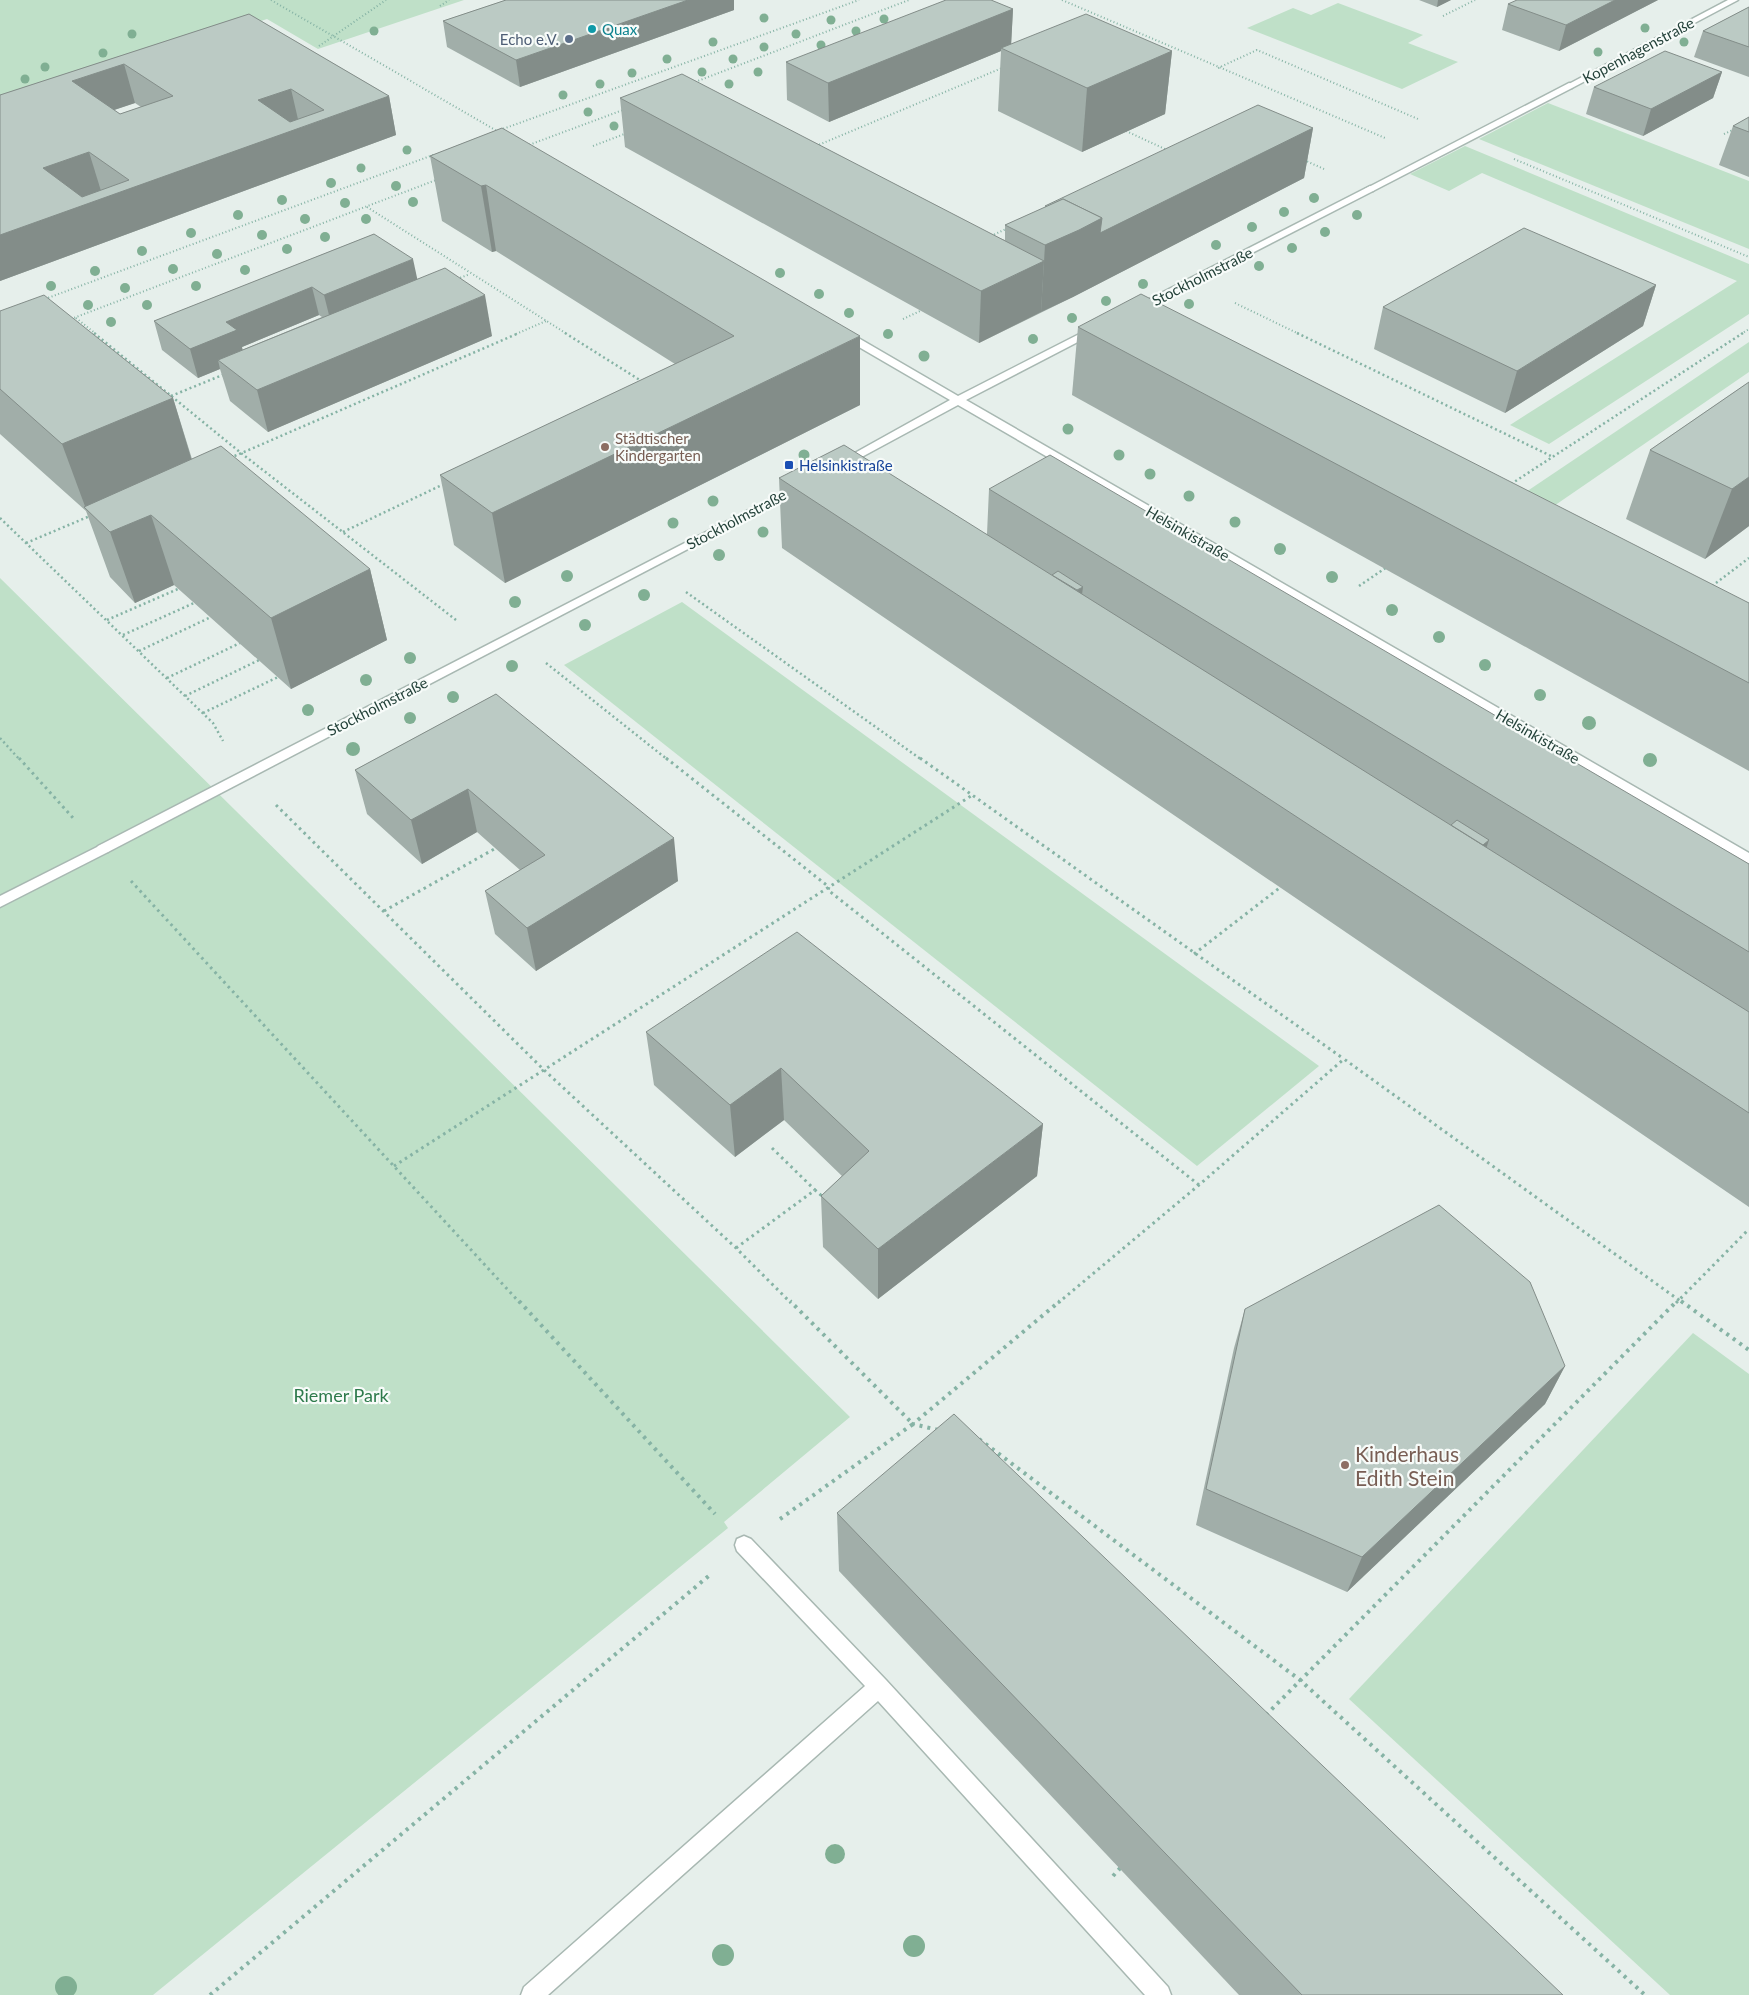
<svg xmlns="http://www.w3.org/2000/svg" width="1749" height="1995" font-family="Lato,sans-serif">
<style>
.green{fill:#bfe0c8}
.lines{fill:none;stroke-linecap:round;stroke-linejoin:round}
.service-casing{stroke:#a8b8b2;stroke-width:3}
.pedestrian-casing{stroke:#a8b8b2;stroke-width:3}
.minor-casing{stroke:#a8b8b2;stroke-width:3}
.path-far3{stroke:#86b3a5;stroke-width:2;stroke-dasharray:1 2.5;stroke-linecap:butt}
.path-far2{stroke:#86b3a5;stroke-width:2.5;stroke-dasharray:2 3;stroke-linecap:butt}
.path-far1{stroke:#86b3a5;stroke-width:3;stroke-dasharray:2.5 4;stroke-linecap:butt}
.path{stroke:#86b3a5;stroke-width:4;stroke-dasharray:3 5;stroke-linecap:butt}
.service{fill:#fff;fill-rule:evenodd}
.pedestrian{fill:#fff;fill-rule:evenodd}
.minor{fill:#fff;fill-rule:evenodd}
.tree{fill:#80af93}
.wall{fill:#a1aea9;fill-rule:evenodd}
.shaded-wall{fill:#838d89}
.building{fill:#bbcac4;stroke:#838d89;fill-rule:evenodd}
.culture-dot{fill:#0f9aa8;stroke:#f7fbf9;stroke-width:2}
.service-dot{fill:#5c6f8a;stroke:#f7fbf9;stroke-width:2}
.education-dot{fill:#8d6e63;stroke:#f7fbf9;stroke-width:2}
.transit-dot{fill:#1a4fb4;stroke:#f7fbf9;stroke-width:2}
.labels{text-anchor:middle;dominant-baseline:central;stroke-width:4.5;stroke-linejoin:round;paint-order:stroke}
.far-culture-label{font-size:15px;fill:#0d838f;stroke:#f7fbf9;text-anchor:start}
.far-service-label{font-size:15px;fill:#4e5e75;stroke:#f7fbf9;text-anchor:end}
.far-street-label{font-size:15px;fill:#24423a;stroke:#f7fbf9}
.far-education-label{font-size:15px;fill:#785e54;stroke:#f7fbf9;text-anchor:start}
.far-transit-label{font-size:15px;fill:#164399;stroke:#f7fbf9;text-anchor:start}
.park-label{font-size:18px;fill:#2d7a4b;stroke:#f7fbf9}
.near-education-label{font-size:21px;fill:#785e54;stroke:#f7fbf9;text-anchor:start}
</style>
<rect width="100%" height="100%" fill="#e6efeb"/>
<g class="green">
<path d="M0,0H464L318,49L267,19L0,106Z"/>
<path d="M1338,3L1423,35L1408,43L1458,62L1402,89L1247,28L1293,8L1311,15Z"/>
<path d="M1548,103L1749,181V249L1479,139Z"/>
<path d="M1465,146L1749,264V314L1549,444L1510,425L1737,281L1482,173L1449,191L1410,174Z"/>
<path d="M1749,342V372L1535,519L1508,504Z"/>
<path d="M0,578L850,1417L724,1522L728,1528L153,1995H0Z"/>
<path d="M682,602L1319,1066L1197,1166L564,665Z"/>
<path d="M1693,1333L1749,1374V1995H1670L1349,1699Z"/>
</g>
<g class="lines">
<g class="service-casing">
<g id="service">
<path d="M1569,83L1572,84V88L1373,191H1367L1365,189Z"/>
<path d="M103,844L108,846L110,849L108,852L0,907V896Z"/>
</g>
</g>
<g class="pedestrian-casing">
<path id="pedestrian" d="M744,1536L751,1539L886,1680L1168,1987L1171,1995H1145L878,1701L548,1995H521L524,1987L865,1686L737,1551L735,1545L737,1539Z"/>
</g>
<g class="minor-casing">
<g id="minor">
<path d="M1728,0H1738L1572,88H1566L1565,86Z"/>
<path d="M1370,186L1375,189L1373,191L1139,311L1135,312L1130,309Z"/>
<path d="M1095,326L1099,327L1100,329L1099,331L966,400L1749,853V864L958,405L845,466H837L835,464L950,400L840,336L839,334L840,332H848L958,396Z"/>
<path d="M799,484L805,487L803,489L108,852H98L96,849L98,846Z"/>
</g>
</g>
<g class="path-far3">
<path d="M271,0L497,131"/>
<path d="M1062,0L1385,138"/>
<path d="M440,6L449,0"/>
<path d="M1443,16L1475,0"/>
<path d="M319,46L386,0"/>
<path d="M1218,68L1257,50L1418,119"/>
<path d="M695,82L909,0"/>
<path d="M500,130L859,0"/>
<path d="M1126,131L1167,150"/>
<path d="M1724,134L1735,129"/>
<path d="M526,146L623,110"/>
<path d="M593,146L627,133"/>
<path d="M816,146L1002,68"/>
<path d="M1514,159L1749,257"/>
<path d="M1304,160L1324,169"/>
<path d="M367,207L567,334"/>
<path d="M991,236L1008,228"/>
<path d="M457,279L470,274"/>
<path d="M45,299L433,155"/>
<path d="M1235,303L1299,334"/>
<path d="M76,318L96,334"/>
<path d="M71,319L436,180"/>
<path d="M903,319L920,311"/>
<path d="M516,334L546,321"/>
<path d="M1741,334L1749,329"/>
</g>
<g class="path-far2">
<path d="M94,333L241,453L456,620"/>
<path d="M565,333L643,382"/>
<path d="M1297,333L1551,456"/>
<path d="M171,396L225,374"/>
<path d="M230,458L519,333"/>
<path d="M1511,484L1743,333"/>
<path d="M0,518L213,723L223,741"/>
<path d="M343,532L444,484"/>
<path d="M26,543L90,516"/>
<path d="M1359,586L1387,567"/>
<path d="M1712,586L1749,558"/>
<path d="M686,592L922,760"/>
<path d="M107,620L178,589"/>
<path d="M123,635L194,603"/>
<path d="M139,651L211,617"/>
<path d="M546,663L668,760"/>
<path d="M167,678L240,643"/>
<path d="M185,696L259,660"/>
<path d="M203,713L278,677"/>
<path d="M0,738L20,760"/>
</g>
<g class="path-far1">
<path d="M19,758L74,819"/>
<path d="M666,758L829,887L828,890L1199,1185"/>
<path d="M920,758L1344,1059"/>
<path d="M276,805L543,1069L736,1248L791,1303"/>
<path d="M131,881L520,1303"/>
<path d="M384,911L496,848"/>
<path d="M1194,954L1282,886"/>
<path d="M772,1148L815,1190"/>
<path d="M394,1166L971,796"/>
<path d="M736,1248L815,1190L823,1197"/>
<path d="M1058,1303L1199,1185L1344,1059L1683,1303"/>
<path d="M1676,1303L1749,1229"/>
</g>
<g class="path">
<path d="M519,1301L715,1514"/>
<path d="M1681,1301L1749,1350"/>
<path d="M938,1430L913,1424L1060,1301"/>
<path d="M979,1439L1300,1680L1645,1995"/>
<path d="M780,1519L913,1424L790,1301"/>
<path d="M1266,1715L1677,1301"/>
<path d="M1113,1876L1122,1866"/>
<path d="M210,1995L711,1574"/>
</g>
<use href="#service" class="service"/>
<use href="#pedestrian" class="pedestrian"/>
<use href="#minor" class="minor"/>
</g>
<g class="tree">
<circle cx="764" cy="18" r="4.5"/>
<circle cx="884" cy="19" r="4.5"/>
<circle cx="831" cy="20" r="4.5"/>
<circle cx="1645" cy="28" r="4.5"/>
<circle cx="374" cy="31" r="4.5"/>
<circle cx="856" cy="31" r="4.5"/>
<circle cx="132" cy="34" r="4.5"/>
<circle cx="796" cy="34" r="4.5"/>
<circle cx="713" cy="42" r="4.5"/>
<circle cx="1684" cy="42" r="4.5"/>
<circle cx="821" cy="45" r="4.5"/>
<circle cx="764" cy="47" r="4.5"/>
<circle cx="1598" cy="52" r="4.5"/>
<circle cx="103" cy="53" r="4.5"/>
<circle cx="667" cy="59" r="4.5"/>
<circle cx="733" cy="59" r="4.5"/>
<circle cx="45" cy="67" r="4.5"/>
<circle cx="702" cy="72" r="4.5"/>
<circle cx="758" cy="72" r="4.5"/>
<circle cx="632" cy="73" r="4.5"/>
<circle cx="25" cy="79" r="4.5"/>
<circle cx="600" cy="84" r="4.5"/>
<circle cx="729" cy="84" r="4.5"/>
<circle cx="563" cy="95" r="4.5"/>
<circle cx="588" cy="112" r="4.5"/>
<circle cx="614" cy="126" r="4.5"/>
<circle cx="407" cy="150" r="4.5"/>
<circle cx="361" cy="168" r="4.5"/>
<circle cx="331" cy="183" r="5"/>
<circle cx="396" cy="186" r="5"/>
<circle cx="1314" cy="198" r="5"/>
<circle cx="282" cy="200" r="5"/>
<circle cx="413" cy="202" r="5"/>
<circle cx="345" cy="203" r="5"/>
<circle cx="1284" cy="212" r="5"/>
<circle cx="238" cy="215" r="5"/>
<circle cx="1357" cy="215" r="5"/>
<circle cx="305" cy="219" r="5"/>
<circle cx="366" cy="219" r="5"/>
<circle cx="1252" cy="227" r="5"/>
<circle cx="1325" cy="232" r="5"/>
<circle cx="191" cy="233" r="5"/>
<circle cx="262" cy="235" r="5"/>
<circle cx="325" cy="237" r="5"/>
<circle cx="1216" cy="245" r="5"/>
<circle cx="1292" cy="248" r="5"/>
<circle cx="287" cy="249" r="5"/>
<circle cx="142" cy="251" r="5"/>
<circle cx="217" cy="254" r="5"/>
<circle cx="1259" cy="266" r="5"/>
<circle cx="173" cy="269" r="5"/>
<circle cx="245" cy="270" r="5"/>
<circle cx="95" cy="271" r="5"/>
<circle cx="780" cy="273" r="5"/>
<circle cx="1143" cy="284" r="5"/>
<circle cx="51" cy="286" r="5"/>
<circle cx="196" cy="286" r="5"/>
<circle cx="125" cy="288" r="5"/>
<circle cx="819" cy="294" r="5"/>
<circle cx="1106" cy="301" r="5"/>
<circle cx="1189" cy="304" r="5"/>
<circle cx="88" cy="305" r="5"/>
<circle cx="147" cy="305" r="5"/>
<circle cx="849" cy="313" r="5"/>
<circle cx="1072" cy="318" r="5"/>
<circle cx="111" cy="322" r="5"/>
<circle cx="888" cy="334" r="5"/>
<circle cx="1033" cy="339" r="5"/>
<circle cx="924" cy="356" r="5.5"/>
<circle cx="1068" cy="429" r="5.5"/>
<circle cx="804" cy="455" r="5.5"/>
<circle cx="1119" cy="455" r="5.5"/>
<circle cx="1150" cy="474" r="5.5"/>
<circle cx="1189" cy="496" r="5.5"/>
<circle cx="713" cy="501" r="5.5"/>
<circle cx="1235" cy="522" r="5.5"/>
<circle cx="673" cy="523" r="5.5"/>
<circle cx="763" cy="532" r="5.5"/>
<circle cx="1280" cy="549" r="6"/>
<circle cx="719" cy="555" r="6"/>
<circle cx="567" cy="576" r="6"/>
<circle cx="1332" cy="577" r="6"/>
<circle cx="644" cy="595" r="6"/>
<circle cx="515" cy="602" r="6"/>
<circle cx="1392" cy="610" r="6"/>
<circle cx="585" cy="625" r="6"/>
<circle cx="1439" cy="637" r="6"/>
<circle cx="410" cy="658" r="6"/>
<circle cx="1485" cy="665" r="6"/>
<circle cx="512" cy="666" r="6"/>
<circle cx="366" cy="680" r="6"/>
<circle cx="1540" cy="695" r="6"/>
<circle cx="453" cy="697" r="6"/>
<circle cx="308" cy="710" r="6"/>
<circle cx="410" cy="718" r="6"/>
<circle cx="1589" cy="723" r="7"/>
<circle cx="353" cy="749" r="7"/>
<circle cx="1650" cy="760" r="7"/>
<circle cx="835" cy="1854" r="10"/>
<circle cx="914" cy="1946" r="11"/>
<circle cx="723" cy="1955" r="11"/>
<circle cx="66" cy="1987" r="11"/>
</g>
<g class="wall">
<path d="M506,0H734V10L520,87L447,47L443,21Z"/>
<path d="M1419,0H1451L1437,7Z"/>
<path d="M1658,0L1559,51L1502,30L1508,4Z"/>
<path d="M1749,7V77L1694,57L1703,31Z"/>
<path d="M1013,9L1011,44L1172,51L1165,114L1082,152L998,111L1001,51L829,122L787,100L786,62Z"/>
<path d="M249,14L389,96L396,135L0,281V95ZM135,103L141,107L120,114L114,110Z"/>
<path d="M1722,72L1713,98L1643,136L1586,114L1594,87Z"/>
<path d="M620,98L1005,240V225L1045,208V206L1313,128L1304,178L1073,297L979,343L625,147Z"/>
<path d="M1749,117V177L1719,165L1733,126Z"/>
<path d="M502,128L860,405L505,583L454,545L440,475L675,364L496,251L492,252L442,221L430,156Z"/>
<path d="M374,234L417,279L492,336L268,432L230,401L220,369L198,378L162,350L154,321ZM319,315L322,317L242,350V347Z"/>
<path d="M1656,285L1643,326L1505,413L1374,349L1383,307Z"/>
<path d="M0,311L173,398L192,459L370,569L387,640L291,689L174,585L135,603L110,577L86,511L0,434Z"/>
<path d="M1078,327L1749,603V771L1072,395Z"/>
<path d="M1749,382V526L1705,559L1626,519L1650,450Z"/>
<path d="M779,478L987,534L989,489L1749,864V1207L782,548Z"/>
<path d="M496,694L678,881L536,971L495,934L485,891L520,870L477,832L422,864L367,814L355,770Z"/>
<path d="M646,1032L1043,1124L1037,1176L878,1299L823,1247L821,1196L842,1176L784,1120L735,1157L654,1085Z"/>
<path d="M1245,1309L1565,1366L1545,1404L1347,1592L1196,1525L1234,1348Z"/>
<path d="M837,1513L1563,1995H1239L839,1571Z"/>
</g>
<g class="shaded-wall">
<path d="M688,0H734V10L520,87L516,60Z"/>
<path d="M1438,0H1451L1437,7Z"/>
<path d="M1615,0H1658L1559,51L1566,25Z"/>
<path d="M1013,9L1011,47L1001,48V51L829,122L828,83Z"/>
<path d="M1172,51L1165,114L1082,152L1087,88Z"/>
<path d="M124,64L135,103L84,120L72,81Z"/>
<path d="M1722,72L1713,98L1643,136L1651,109Z"/>
<path d="M291,89L300,128L389,96L396,135L0,281V235L284,133L258,100Z"/>
<path d="M1313,128L1304,178L1073,297L1041,312L1045,245L1102,218Z"/>
<path d="M89,152L101,191L56,207L43,168Z"/>
<path d="M486,185L496,251L492,252L481,186Z"/>
<path d="M413,259L419,287L331,323L324,295Z"/>
<path d="M1044,261L1041,312L979,343L981,291Z"/>
<path d="M1656,285L1643,326L1505,413L1517,371Z"/>
<path d="M312,287L319,315L242,347L245,359L218,360L220,369L198,378L190,349L226,322Z"/>
<path d="M485,295L492,336L268,432L257,390Z"/>
<path d="M860,336V405L505,583L492,513Z"/>
<path d="M173,398L194,468L86,509L62,444Z"/>
<path d="M1749,477V526L1705,559L1732,489Z"/>
<path d="M151,515L174,585L135,603L110,532Z"/>
<path d="M370,569L387,640L291,689L271,618Z"/>
<path d="M1083,587L1081,602L1030,619Z"/>
<path d="M468,789L477,832L422,864L411,820Z"/>
<path d="M674,838L678,881L536,971L527,928Z"/>
<path d="M1489,840L1484,855L1436,881Z"/>
<path d="M781,1068L784,1120L735,1157L730,1105Z"/>
<path d="M1043,1124L1037,1176L878,1299V1249Z"/>
<path d="M1565,1366L1545,1404L1347,1592L1362,1557Z"/>
</g>
<g class="building">
<path d="M506,0H688L516,60L443,21Z"/>
<path d="M946,0H991L1013,9L828,83L786,62Z"/>
<path d="M1517,0H1615L1566,25L1508,4Z"/>
<path d="M1749,7V47L1703,31Z"/>
<path d="M249,14L389,96L0,235V95ZM124,64L173,96L120,114L72,81ZM291,89L324,110L290,122L258,100ZM89,152L129,180L82,197L43,168Z"/>
<path d="M1086,14L1172,51L1087,88L1001,48Z"/>
<path d="M1665,51L1722,72L1651,109L1594,87Z"/>
<path d="M682,74L1044,261L981,291L620,98Z"/>
<path d="M1258,105L1313,128L1100,233L1102,218L1063,199L1047,207L1045,206Z"/>
<path d="M1749,117V132L1733,126Z"/>
<path d="M502,128L860,336L492,513L440,475L734,336L486,185L481,186L430,156Z"/>
<path d="M1063,199L1102,218L1079,230L1045,245L1005,225Z"/>
<path d="M1524,228L1656,285L1517,371L1383,307Z"/>
<path d="M374,234L413,259L324,295L312,287L226,322L237,330L190,349L154,321Z"/>
<path d="M445,268L485,295L257,390L218,360Z"/>
<path d="M1141,294L1749,603V683L1078,327Z"/>
<path d="M44,295L173,398L62,444L0,389V311Z"/>
<path d="M1749,382V477L1732,489L1650,450Z"/>
<path d="M844,445L1749,1012V1113L779,478Z"/>
<path d="M221,446L370,569L271,618L151,515L110,532L84,507Z"/>
<path d="M1050,455L1749,864V952L989,489Z"/>
<path d="M1058,571L1083,587L1077,590L1052,575Z"/>
<path d="M496,694L674,838L527,928L485,891L545,855L468,789L411,820L355,770Z"/>
<path d="M1457,820L1489,840L1483,845L1451,825Z"/>
<path d="M797,932L1043,1124L878,1249L821,1196L869,1151L781,1068L730,1105L646,1032Z"/>
<path d="M1439,1205L1530,1282L1565,1366L1362,1557L1206,1489L1245,1309Z"/>
<path d="M954,1414L1563,1995H1302L837,1513Z"/>
</g>
<circle class="culture-dot" cx="592" cy="29" r="5"/>
<circle class="service-dot" cx="569" cy="39" r="5"/>
<g class="education-dot">
<circle cx="605" cy="447" r="5"/>
<circle cx="1345" cy="1465" r="5"/>
</g>
<rect class="transit-dot" x="784" y="460" width="10" height="10" rx="2.5"/>
<g class="labels">
<g class="far-culture-label">
<text x="602" y="29">Quax</text>
</g>
<g class="far-service-label">
<text x="559" y="39">Echo e.V.</text>
</g>
<g class="far-street-label">
<text transform="translate(1638 50) rotate(-28)">Kopenhagenstraße</text>
<text transform="translate(1202 276) rotate(-27)">Stockholmstraße</text>
<text transform="translate(736 519) rotate(-28)">Stockholmstraße</text>
<text transform="translate(1188 533) rotate(30)">Helsinkistraße</text>
<text transform="translate(377 706) rotate(-27)">Stockholmstraße</text>
<text transform="translate(1538 736) rotate(30)">Helsinkistraße</text>
</g>
<g class="far-education-label">
<text x="615" y="438">Städtischer<tspan x="615" dy="17">Kindergarten</tspan></text>
</g>
<g class="far-transit-label">
<text x="799" y="465">Helsinkistraße</text>
</g>
<g class="park-label">
<text x="341" y="1395">Riemer Park</text>
</g>
<g class="near-education-label">
<text x="1355" y="1453">Kinderhaus<tspan x="1355" dy="24">Edith Stein</tspan></text>
</g>
</g>
</svg>
